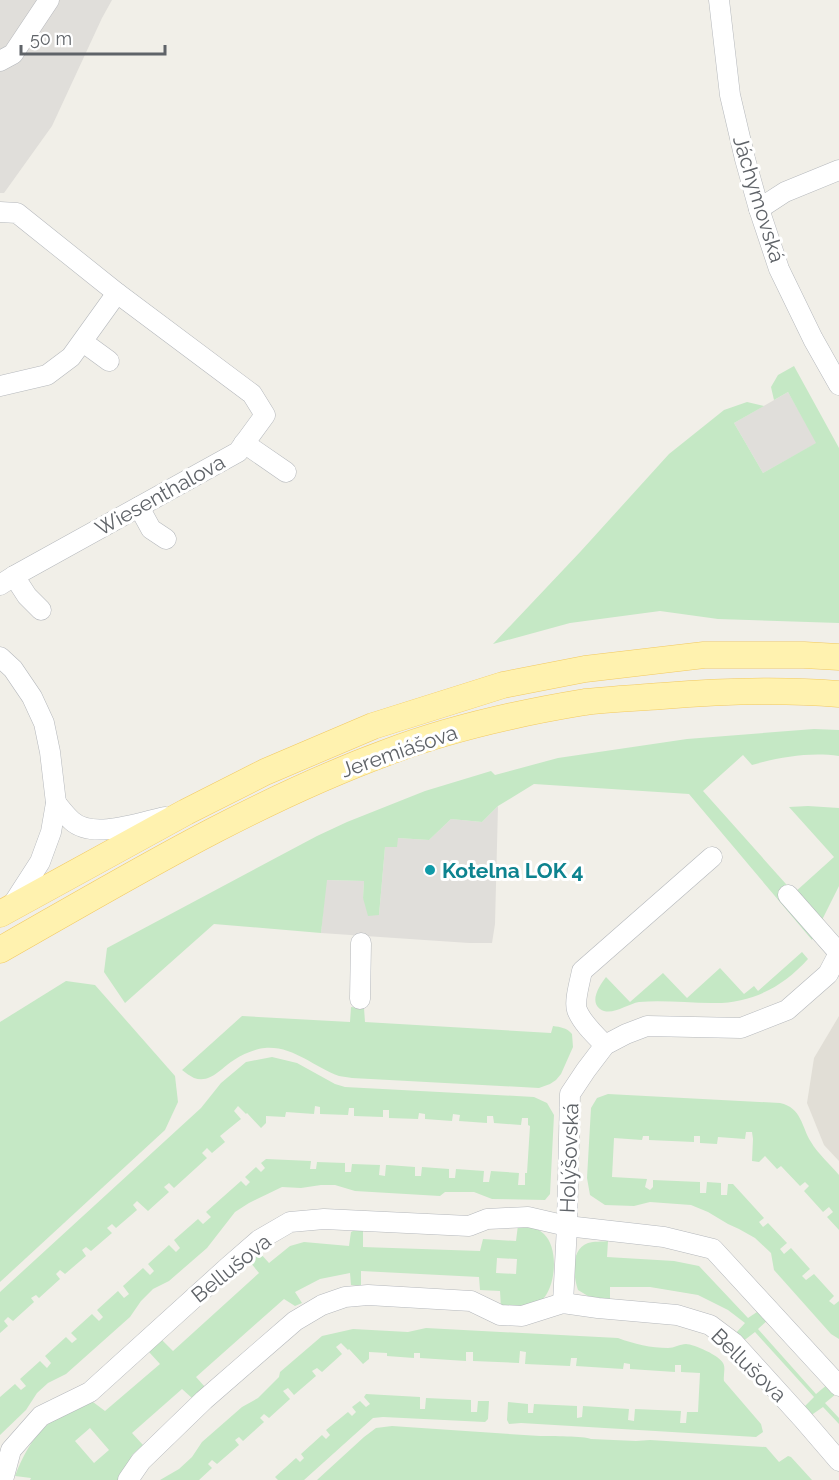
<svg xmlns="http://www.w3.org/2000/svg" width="839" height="1480" font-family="Raleway,sans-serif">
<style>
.industrial{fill:#e0deda}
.education{fill:#e1ded6}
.green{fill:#c5e8c5;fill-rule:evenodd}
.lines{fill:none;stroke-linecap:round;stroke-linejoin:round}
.minor-casing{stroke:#b5b8bc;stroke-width:21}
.major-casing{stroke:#f2c960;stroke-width:27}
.minor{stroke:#fff;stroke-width:20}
.major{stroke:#fff2af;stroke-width:26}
.culture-dot{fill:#0f9aa8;stroke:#fff;stroke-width:2}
.labels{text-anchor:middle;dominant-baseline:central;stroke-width:6;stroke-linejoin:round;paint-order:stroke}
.street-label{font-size:21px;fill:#5f6368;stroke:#fff}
.culture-label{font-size:21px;font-weight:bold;fill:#0d838f;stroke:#fff;text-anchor:start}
</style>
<rect width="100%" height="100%" fill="#f1efe8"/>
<g class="industrial">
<path d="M0,0H112L102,18L52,126L4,193H0Z"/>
<path d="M788,392L817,443L763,473L734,423Z"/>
<path d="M498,806L495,924L492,943H469L321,933L326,880L364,881L363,898L379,915L385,847L398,838L429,840L451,819L482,822Z"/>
</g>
<path class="education" d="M839,1016V1161L824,1145L807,1103L814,1058Z"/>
<g class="green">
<path d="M794,366L839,448V623L718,619L660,611L570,623L493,644L581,551L669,454L724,410L747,402L764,406L734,423L763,473L816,443L788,392L774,400L771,387L778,375Z"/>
<path d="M814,729L839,730V756C809,752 781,757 752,765L743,755L703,791L794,893L834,857L789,807L808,806L839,808V886L812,940L689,794L534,784L498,806L482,822L451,819L429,840L398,838L397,847H385L379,915L368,916L363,898L364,881L327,880L321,933L214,924L125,1003L104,972L107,948L317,836L347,822L425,791L491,771L495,775L558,758L687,739Z"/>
<path d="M802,952L808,959C783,987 751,1004 712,1003C688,1003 663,1000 639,1002C627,1004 611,1017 600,1009C589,1001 600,985 606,977L630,1002L663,973L687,998L720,968L744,994L754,986L758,991Z"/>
<path d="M66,981L95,985L175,1076L178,1102L165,1130L0,1282V1022Z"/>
<path d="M351,1007L364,1008L365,1022L551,1033L553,1026C561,1027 567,1028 572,1034L573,1047L561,1074L556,1080L550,1084L539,1088L352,1078C348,1077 343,1077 339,1076C313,1067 294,1046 265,1048C255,1049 243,1054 234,1060C222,1067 211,1084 194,1078C190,1076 186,1073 182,1070L242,1016L350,1022Z"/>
<path d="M272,1057L297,1063L335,1084L345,1087L534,1097L547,1103L554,1115L550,1194L545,1200L492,1199L474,1192H445L440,1196L355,1191L335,1185H321L301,1188L282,1187L249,1203L235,1212L207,1248L169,1281L153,1289L141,1301L130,1317L66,1374L48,1383L37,1393L26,1410L0,1435V1397L15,1384L21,1390L26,1386L20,1379L40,1361L47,1368L51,1363L45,1356L66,1337L72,1343L77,1339L71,1333L92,1314L99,1321L103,1317L97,1310L118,1291L124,1298L129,1294L123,1286L143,1268L150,1275L154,1271L148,1264L169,1245L176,1252L180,1248L174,1240L198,1219L203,1224L211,1217L206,1212L241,1181L246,1186L250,1182L245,1177L256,1167L261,1172L265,1168L261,1163L266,1159L311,1161L310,1169H316L317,1162L345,1163V1172H351L352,1164L380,1165L379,1175L385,1176L386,1165H388L415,1167V1176H421L422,1167L449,1169V1178H455L456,1169L484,1171L483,1182H489L491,1171L519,1173L518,1185H525V1173H527L530,1126L528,1125V1118H522L521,1125L494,1123L493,1116H487V1123L459,1121L460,1115L453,1114L452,1121L425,1119V1114L419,1113L418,1119L389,1118V1110H383V1117L354,1116V1108H349L348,1115L320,1114V1107L315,1106L314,1114L286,1112L285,1117L266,1116V1123L261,1128L247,1113L246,1114L238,1106L234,1111L241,1119L220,1136L225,1142L212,1153L207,1148L202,1153L207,1158L174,1188L169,1183L164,1187L169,1192L148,1211L137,1201L133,1205L137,1210L116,1228L112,1224L107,1228L112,1233L91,1251L86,1247L82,1250L86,1256L65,1274L60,1270L56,1274L60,1279L39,1298L36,1295L31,1298L34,1302L13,1321L8,1317L4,1321L8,1326L0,1333V1292L201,1108L221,1083L246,1062Z"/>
<path d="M608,1094L780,1103C802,1108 801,1126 811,1142C818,1154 830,1164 839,1175V1230L827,1217L833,1212L829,1207L823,1212L804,1191L809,1186L805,1182L800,1186L781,1166L777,1169L765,1156L759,1162L752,1161L753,1139L752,1132H746L745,1139L718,1137L717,1144L700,1143V1136H694V1142L649,1140V1136H643L642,1140L614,1138L612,1177L647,1179L645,1187L650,1190L653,1187V1180L700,1182V1193H706L707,1182L721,1183V1195H727L728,1184H733L764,1218L759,1222L763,1227L768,1223L787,1243L780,1249L784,1254L791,1248L810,1269L802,1276L806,1280L814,1274L834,1296L829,1301L834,1305L839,1301V1339L831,1334L774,1270L771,1253L755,1238L739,1229L728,1224L708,1212L691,1205L650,1202L634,1206L605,1205L590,1195L587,1178L591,1108L597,1098Z"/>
<path d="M518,1225C528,1226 537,1227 544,1234C559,1248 556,1287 542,1300C531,1310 514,1307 501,1308L500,1291L480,1290L479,1277L361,1271V1286L351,1285L350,1273L320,1279L295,1292L302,1303L295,1306L284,1299L196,1377L205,1387L192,1398L182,1389L132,1433L143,1445L132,1455L126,1473L120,1480H30L31,1478L15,1476C31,1435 50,1414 93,1402L105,1411L160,1364L149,1352L162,1340L173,1351L259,1273L250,1262L260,1253L269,1263L290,1246L304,1242L349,1246L351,1232L355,1230L363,1231V1247L480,1251L483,1239L516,1241ZM497,1258L517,1259L516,1274L496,1273ZM90,1428L109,1450L94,1463L75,1441Z"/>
<path d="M608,1241L607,1257L674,1261L699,1266L748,1318L760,1310L769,1319L758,1329L816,1394L828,1384L836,1394L825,1403L839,1418V1424L823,1407L810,1416L803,1408L814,1397L755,1332L742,1342L735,1334L745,1323L728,1310L698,1295L650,1287H610V1301L588,1296L578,1290C573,1275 570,1250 588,1243C594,1241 602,1242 608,1241Z"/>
<path d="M426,1328L618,1338C634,1344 651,1348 668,1348C674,1348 680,1344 686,1344C694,1344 720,1356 723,1363C726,1368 723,1375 724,1381L761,1424L763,1432L756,1437L521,1423L509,1424L507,1420L508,1402L528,1404V1413H533L534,1404L577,1406V1418L582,1417L583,1406L629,1409L628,1420L634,1421L635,1409L681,1411L680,1423H686L687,1412H698L700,1373L681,1372V1365H675V1372L630,1369V1364L624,1363L623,1369L576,1366L577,1358H571L570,1366L525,1364L526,1352L520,1351L519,1363L473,1361V1352H466V1361L420,1358V1353H414V1358L387,1356V1353L369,1352V1359L363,1364L349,1349L348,1350L341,1343L336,1347L342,1354L322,1372L317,1368L312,1371L316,1376L294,1395L288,1388L283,1391L290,1399L269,1418L264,1414L260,1418L264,1422L243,1441L239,1437L235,1440L239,1445L217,1464L212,1460L208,1464L212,1468L199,1480H160L179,1469L192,1457L202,1442L242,1407L258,1398L279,1377L280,1372L322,1336L353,1329L408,1332Z"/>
<path d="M366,1394L420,1397V1409H425L426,1398L471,1400V1412H477L478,1401H489L488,1419L485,1422L383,1417L373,1418L304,1480H278L275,1477L296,1458L300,1462L304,1458L301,1454L322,1435L326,1439L330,1435L326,1430L348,1412L352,1416L356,1412L352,1407L360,1401L366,1407L370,1404L364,1397Z"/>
<path d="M392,1426C441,1429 491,1433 540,1436C551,1436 584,1436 591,1439L636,1441L650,1440L766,1447L779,1462L788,1456L791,1457L812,1480H317L364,1437L376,1428Z"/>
</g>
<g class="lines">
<g class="minor-casing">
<g id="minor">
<path d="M719,0L730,95L745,159L759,209L779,269L813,339L839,385"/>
<path d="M0,61L13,54L49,0"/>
<path d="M759,209L785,192L839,170"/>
<path d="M0,212L17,213L117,293L252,394L265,415L238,452L14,576L0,585"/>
<path d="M83,342L109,361"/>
<path d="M0,386L47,375L71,357L117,293"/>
<path d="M244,443L286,472"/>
<path d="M139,507L151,529L166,539"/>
<path d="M14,576L27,596L41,610"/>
<path d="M0,657L13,669L32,697L44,723L50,752L56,803L51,832L40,862L11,907"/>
<path d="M56,803C61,809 66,816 72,821C93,840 141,822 165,817"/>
<path d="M788,895L839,953"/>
<path d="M360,999L361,943"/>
<path d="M605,1045C596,1036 582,1023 577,1010C574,1002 580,981 582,971L712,857"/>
<path d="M563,1303L567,1226L570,1094L586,1070L605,1045L626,1034L647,1026L741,1028L787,1010L828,974L839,953"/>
<path d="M3,1480L11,1450L41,1416L90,1392L228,1267L259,1240L290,1222L324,1219L469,1226L487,1219L528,1217L567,1226L664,1237L713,1249L839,1386"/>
<path d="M128,1480L141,1461L204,1400L295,1321L322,1305L345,1297L368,1295L471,1301L500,1315L522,1316L563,1303L598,1308L677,1315L710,1325L734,1343L802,1418L839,1461"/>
</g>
</g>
<g class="major-casing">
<g id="major">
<path d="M0,914L186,812L265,772L373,726L503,685L585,669L704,655H804L839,657"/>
<path d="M0,950C125,879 252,802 388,752C451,728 518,713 585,702C611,699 637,698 662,696C721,691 780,689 839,694"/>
</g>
</g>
<use href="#minor" class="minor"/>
<use href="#major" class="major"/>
</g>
<circle class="culture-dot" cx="430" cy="870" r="6"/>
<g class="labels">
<g class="street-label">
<text transform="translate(759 199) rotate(73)">Jáchymovská</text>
<text transform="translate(160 495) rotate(-29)">Wiesenthalova</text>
<text transform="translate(399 751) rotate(-19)">Jeremiášova</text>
<text transform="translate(569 1158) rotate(-88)">Holýšovská</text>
<text transform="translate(231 1268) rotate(-39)">Bellušova</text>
<text transform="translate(749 1365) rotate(44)">Bellušova</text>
</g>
<g class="culture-label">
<text x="442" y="870">Kotelna LOK 4</text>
</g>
</g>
<path d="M21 45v9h144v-9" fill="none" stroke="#5f6368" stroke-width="3"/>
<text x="30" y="45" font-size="18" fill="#5f6368" stroke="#ffffff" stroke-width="4.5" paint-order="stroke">50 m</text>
</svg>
